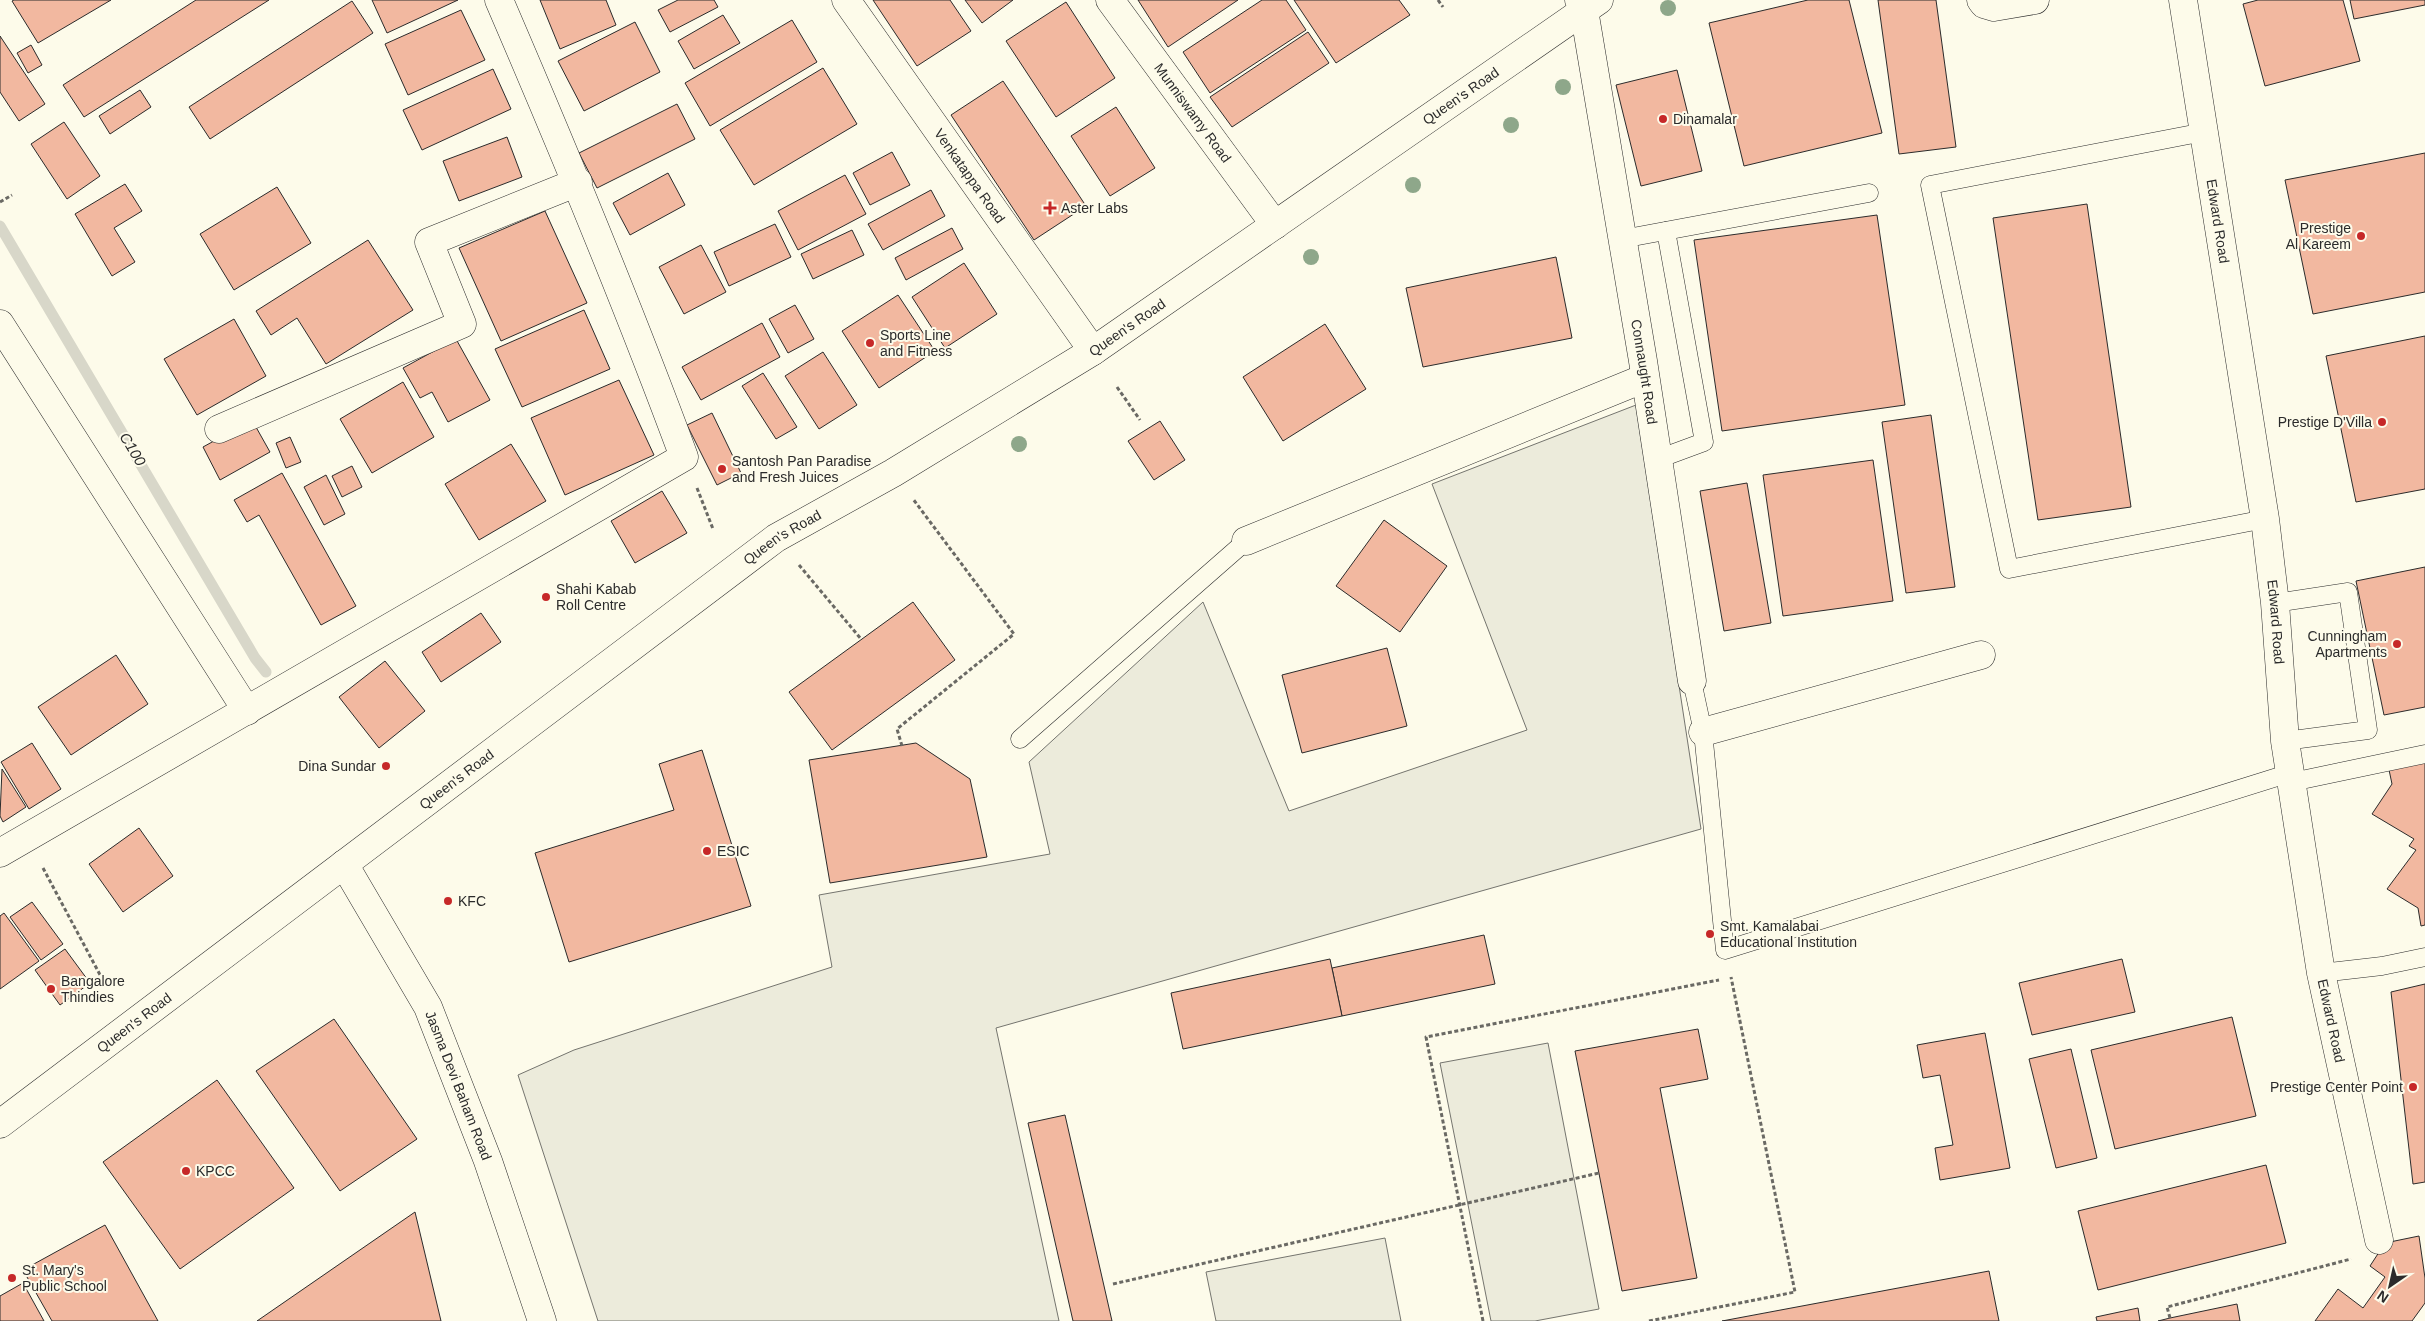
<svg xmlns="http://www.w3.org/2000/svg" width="2425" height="1321" font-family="Arial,sans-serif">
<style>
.green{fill:#ecebdb;stroke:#74746e}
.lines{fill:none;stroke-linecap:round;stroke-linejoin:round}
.stream{stroke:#d8d7c9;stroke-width:11}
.building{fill:#f2b8a0;stroke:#2b2b2b}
.lane-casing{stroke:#2b2b2b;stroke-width:19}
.street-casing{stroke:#2b2b2b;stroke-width:29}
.primary-casing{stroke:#2b2b2b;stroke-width:29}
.path{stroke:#6a6964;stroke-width:3;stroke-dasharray:4 2.5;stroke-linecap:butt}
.lane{stroke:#fdfbea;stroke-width:18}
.street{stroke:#fdfbea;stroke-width:28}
.primary{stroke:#fdfbea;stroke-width:28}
.tree{fill:#8ea78a}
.poi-dot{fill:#c62828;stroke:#fdfbea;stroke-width:2}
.labels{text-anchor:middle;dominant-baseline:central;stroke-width:4;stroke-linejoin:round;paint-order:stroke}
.street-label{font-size:14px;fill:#2b2b2b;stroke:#fdfbea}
.poi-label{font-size:14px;fill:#2b2b2b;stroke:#fdfbea;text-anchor:start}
.water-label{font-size:15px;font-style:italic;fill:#2b2b2b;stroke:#fdfbea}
</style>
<rect width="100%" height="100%" fill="#fdfbea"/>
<g class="green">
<path d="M1636,405L1701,829L996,1028L1059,1321H598L518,1075L574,1050L832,967L819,895L1050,854L1029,762L1203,602L1289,811L1527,730L1432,484Z"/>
<path d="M1548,1043L1599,1309L1535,1321H1491L1440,1063Z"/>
<path d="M1385,1238L1401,1321H1216L1206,1272Z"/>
</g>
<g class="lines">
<path class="stream" d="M0,226L255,658L266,672"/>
</g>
<g class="building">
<path d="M14,0H111L38,43L12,1Z"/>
<path d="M196,0H269L84,117L63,85Z"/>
<path d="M372,0H458L387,33Z"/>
<path d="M540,0H606L616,25L560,49Z"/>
<path d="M678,0H714L718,7L670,32L658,10Z"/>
<path d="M873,0H950L971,31L917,66Z"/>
<path d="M965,0H1013L982,23Z"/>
<path d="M1138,0H1238L1168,47Z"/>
<path d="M1262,0H1286L1306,30L1210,93L1183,52Z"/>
<path d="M1294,0H1399L1410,15L1336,63Z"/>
<path d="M1808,0H1849L1882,133L1744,166L1709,23Z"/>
<path d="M1878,0H1936L1956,147L1899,154Z"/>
<path d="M2258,0H2343L2360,61L2265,86L2243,4Z"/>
<path d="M2350,0H2425V5L2354,19Z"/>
<path d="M352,1L373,33L210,139L189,107Z"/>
<path d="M1066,2L1115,78L1056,117L1006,41Z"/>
<path d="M461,10L485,60L408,95L385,44Z"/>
<path d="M723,15L740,43L694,69L678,41Z"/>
<path d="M792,20L817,62L710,126L685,83Z"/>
<path d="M635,22L660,72L584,111L558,61Z"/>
<path d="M1308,32L1329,63L1232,127L1210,97Z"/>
<path d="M0,36L45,104L19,121L0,92Z"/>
<path d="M31,45L42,65L28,73L17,53Z"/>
<path d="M823,68L857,124L754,185L720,130Z"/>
<path d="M493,69L511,109L422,150L403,110Z"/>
<path d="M1677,70L1702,171L1641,186L1616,85Z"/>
<path d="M1003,81L1086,206L1034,240L951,115Z"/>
<path d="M140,90L151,107L110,134L99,116Z"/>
<path d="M677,104L695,139L597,188L579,153Z"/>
<path d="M1116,107L1155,168L1110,196L1071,136Z"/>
<path d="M64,122L100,176L67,199L31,144Z"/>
<path d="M507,137L522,177L459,201L443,161Z"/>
<path d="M892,152L910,185L870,205L853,173Z"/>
<path d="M2425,153V292L2313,314L2285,180Z"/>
<path d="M668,173L685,205L630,235L613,203Z"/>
<path d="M845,175L866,214L798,250L778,211Z"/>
<path d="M125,184L142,211L114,228L135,262L112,276L75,214Z"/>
<path d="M277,187L311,243L234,290L200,234Z"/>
<path d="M931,190L945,216L883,250L868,224Z"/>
<path d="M2087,204L2131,507L2038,520L1993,218Z"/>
<path d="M545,211L587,303L501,341L459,248Z"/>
<path d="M1877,215L1905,405L1722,431L1694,240Z"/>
<path d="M775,224L791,257L729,286L714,252Z"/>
<path d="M952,228L963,249L906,280L895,258Z"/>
<path d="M852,230L864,255L813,279L801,254Z"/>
<path d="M368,240L413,310L326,364L297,318L271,335L256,311Z"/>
<path d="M701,245L726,292L684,314L659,267Z"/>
<path d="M1556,257L1572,338L1423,367L1406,288Z"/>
<path d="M964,263L997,314L945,348L912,297Z"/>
<path d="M898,295L935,351L879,388L842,331Z"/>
<path d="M795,305L814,339L788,353L769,319Z"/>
<path d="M584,310L610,369L522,407L495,349Z"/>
<path d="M234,319L266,376L197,415L164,359Z"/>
<path d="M762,323L780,357L701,400L682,367Z"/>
<path d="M1325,324L1366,389L1283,441L1243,377Z"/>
<path d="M2425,336V489L2356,502L2326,356Z"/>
<path d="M456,339L490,400L448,422L432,392L420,398L403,368Z"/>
<path d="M823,352L857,405L819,429L785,376Z"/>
<path d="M763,373L797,427L776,439L742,386Z"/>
<path d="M619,380L654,455L565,495L531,418Z"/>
<path d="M403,382L434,437L372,473L340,419Z"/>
<path d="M712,413L741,473L717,485L687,425Z"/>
<path d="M1931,415L1955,587L1906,593L1882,422Z"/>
<path d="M252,420L270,452L220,480L203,447Z"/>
<path d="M1160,421L1185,460L1154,480L1128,441Z"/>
<path d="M290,437L301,462L286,468L276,443Z"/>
<path d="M511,444L546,501L479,540L445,484Z"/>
<path d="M1873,460L1893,601L1783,616L1763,475Z"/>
<path d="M352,466L362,487L342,497L332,476Z"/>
<path d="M282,473L356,606L321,625L259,515L247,522L234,500Z"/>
<path d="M326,475L345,514L324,525L304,487Z"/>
<path d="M1747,483L1771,623L1724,631L1700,491Z"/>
<path d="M662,491L687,533L635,563L611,521Z"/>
<path d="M1384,520L1447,566L1400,632L1336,586Z"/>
<path d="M2425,567V707L2384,715L2356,581Z"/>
<path d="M913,602L955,660L832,750L789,692Z"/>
<path d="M481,613L501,642L441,682L422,652Z"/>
<path d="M1387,648L1407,726L1302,753L1282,675Z"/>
<path d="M116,655L148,704L71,755L38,707Z"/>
<path d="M385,661L425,711L379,748L339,697Z"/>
<path d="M32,743L61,789L29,809L1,762Z"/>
<path d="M916,743L970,779L987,857L830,883L809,760Z"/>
<path d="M702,750L751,906L569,962L535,853L674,810L659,764Z"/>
<path d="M2425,758V925L2421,926L2418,908L2387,889L2416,850L2409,846L2414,839L2372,814L2392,784L2388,765Z"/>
<path d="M2,769L26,807L3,822L0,816Z"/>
<path d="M139,828L173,876L123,912L89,864Z"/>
<path d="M32,902L63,944L41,960L10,917Z"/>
<path d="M4,913L39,961L0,989V916Z"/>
<path d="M1484,935L1495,984L1342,1016L1332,968Z"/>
<path d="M65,949L90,983L60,1005L35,970Z"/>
<path d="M1330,959L1342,1016L1183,1049L1171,993Z"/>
<path d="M2122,959L2135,1012L2032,1035L2019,983Z"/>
<path d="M2425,984V1182L2413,1184L2391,992Z"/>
<path d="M2232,1017L2256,1116L2115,1149L2091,1050Z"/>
<path d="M334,1019L417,1139L340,1191L256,1071Z"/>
<path d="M1698,1029L1708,1079L1660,1088L1697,1278L1622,1291L1575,1051Z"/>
<path d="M1985,1033L2010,1168L1940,1180L1935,1148L1953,1145L1940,1075L1923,1078L1917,1045Z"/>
<path d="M2071,1049L2097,1158L2056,1168L2029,1059Z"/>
<path d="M217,1080L294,1188L180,1269L103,1162Z"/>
<path d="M1065,1115L1112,1321H1073L1028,1123Z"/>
<path d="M2266,1165L2286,1243L2098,1290L2078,1211Z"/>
<path d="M415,1212L441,1321H257Z"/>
<path d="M105,1225L158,1321H52L23,1270Z"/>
<path d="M2419,1236L2425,1278V1303L2412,1321H2315L2338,1289L2363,1308L2385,1277L2370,1266L2385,1243Z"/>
<path d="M1989,1271L1999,1321H1722Z"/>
<path d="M23,1283L44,1321H0V1296Z"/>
<path d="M2237,1304L2240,1321H2158L2170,1318Z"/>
<path d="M2138,1308L2140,1321H2097L2096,1317Z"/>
</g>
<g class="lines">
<g class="lane-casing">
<g id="lane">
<path d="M2204,132L1930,185L2009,569L2265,519"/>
<path d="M1622,239L1869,193"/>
<path d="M1658,459L1704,442L1666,231"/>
<path d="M2275,603L2348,592L2368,730L2285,741"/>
<path d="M1692,681L1703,732L1725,950L2290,773"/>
<path d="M1020,739L1246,541"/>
<path d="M2292,782L2425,754"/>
<path d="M2321,973L2382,966L2425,957"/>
</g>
</g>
<g class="street-casing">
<g id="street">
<path id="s1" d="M846,0L1093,351"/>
<path id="s2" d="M1110,0L1275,225"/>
<path id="s3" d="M1579,0L1584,10L1643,361L1692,681"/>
<path d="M1981,0L1984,4L1994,7L2035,0"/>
<path id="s4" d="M2183,0L2265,519L2275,603L2285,741L2321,973L2379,1240"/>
<path d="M0,324L247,711"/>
<path d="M219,429L462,324L429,242L578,182"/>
<path d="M1246,541L1645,378"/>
<path d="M1703,732L1981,655"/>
<path d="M0,853L684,457C627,303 564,151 499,0"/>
<path id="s5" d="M344,864L428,1007L488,1161L542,1321"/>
</g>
</g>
<g class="primary-casing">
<g id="primary">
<path id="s6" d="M0,1124L776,538L893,473L1093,351L1599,0"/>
</g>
</g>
<g class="path">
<path d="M1438,0L1443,7"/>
<path d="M0,202L12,195"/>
<path d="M1117,387L1140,420"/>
<path d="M697,488L713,529"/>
<path d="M799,565L861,639"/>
<path d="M902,746L897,729L1014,634L913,499"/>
<path d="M43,868L106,986"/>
<path d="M1113,1284L1599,1173"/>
<path d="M2170,1318L2167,1307L2351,1259"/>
<path d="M1483,1321L1426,1037L1719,980"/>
<path d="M1649,1321L1795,1292L1731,977"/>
</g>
<use href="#lane" class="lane"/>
<use href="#street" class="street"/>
<use href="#primary" class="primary"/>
</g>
<g class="tree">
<circle cx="1668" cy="8" r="8"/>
<circle cx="1563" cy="87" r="8"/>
<circle cx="1511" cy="125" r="8"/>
<circle cx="1413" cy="185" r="8"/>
<circle cx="1311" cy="257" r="8"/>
<circle cx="1019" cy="444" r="8"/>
</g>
<g class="poi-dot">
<circle cx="1663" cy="119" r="5"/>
<path d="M1047.5 200.5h5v5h5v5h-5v5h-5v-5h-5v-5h5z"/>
<circle cx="2361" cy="236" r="5"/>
<circle cx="870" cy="343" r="5"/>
<circle cx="2382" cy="422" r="5"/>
<circle cx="722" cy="469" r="5"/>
<circle cx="546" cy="597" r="5"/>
<circle cx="2397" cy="644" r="5"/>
<circle cx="386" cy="766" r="5"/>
<circle cx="707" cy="851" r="5"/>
<circle cx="448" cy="901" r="5"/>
<circle cx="1710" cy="934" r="5"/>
<circle cx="51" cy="989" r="5"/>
<circle cx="2413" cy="1087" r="5"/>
<circle cx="186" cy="1171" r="5"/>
<circle cx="12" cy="1278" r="5"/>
</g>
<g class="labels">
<g class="street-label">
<text stroke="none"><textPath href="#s6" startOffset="1788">Queen's Road</textPath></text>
<text stroke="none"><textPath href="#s2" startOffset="140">Munniswamy Road</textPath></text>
<text stroke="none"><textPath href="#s1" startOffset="215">Venkatappa Road</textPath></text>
<text stroke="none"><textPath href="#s4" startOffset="224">Edward Road</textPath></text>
<text stroke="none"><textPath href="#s6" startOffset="1382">Queen's Road</textPath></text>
<text stroke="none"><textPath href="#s3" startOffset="378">Connaught Road</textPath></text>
<text stroke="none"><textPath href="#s6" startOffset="978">Queen's Road</textPath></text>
<text stroke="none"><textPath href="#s4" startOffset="629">Edward Road</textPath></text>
<text stroke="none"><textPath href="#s6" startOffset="572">Queen's Road</textPath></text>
<text stroke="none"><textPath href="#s4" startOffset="1032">Edward Road</textPath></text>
<text stroke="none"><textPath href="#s6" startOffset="168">Queen's Road</textPath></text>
<text stroke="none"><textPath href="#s5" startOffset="250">Jasma Devi Baham Road</textPath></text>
</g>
<g class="poi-label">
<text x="1673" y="119">Dinamalar</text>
<text x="1061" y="208">Aster Labs</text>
<text x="2351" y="228" text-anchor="end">Prestige<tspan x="2351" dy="16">Al Kareem</tspan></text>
<text x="880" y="335">Sports Line<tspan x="880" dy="16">and Fitness</tspan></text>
<text x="2372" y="422" text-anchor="end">Prestige D'Villa</text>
<text x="732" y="461">Santosh Pan Paradise<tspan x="732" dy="16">and Fresh Juices</tspan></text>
<text x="556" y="589">Shahi Kabab<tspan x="556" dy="16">Roll Centre</tspan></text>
<text x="2387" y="636" text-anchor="end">Cunningham<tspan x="2387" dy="16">Apartments</tspan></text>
<text x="376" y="766" text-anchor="end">Dina Sundar</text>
<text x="717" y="851">ESIC</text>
<text x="458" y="901">KFC</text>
<text x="1720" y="926">Smt. Kamalabai<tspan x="1720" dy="16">Educational Institution</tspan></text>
<text x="61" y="981">Bangalore<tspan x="61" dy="16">Thindies</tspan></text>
<text x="2403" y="1087" text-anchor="end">Prestige Center Point</text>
<text x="196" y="1171">KPCC</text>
<text x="22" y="1270">St. Mary's<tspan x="22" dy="16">Public School</tspan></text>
</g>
<g class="water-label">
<text transform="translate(133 449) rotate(59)">C100</text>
</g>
</g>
<g transform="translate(2390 1286) rotate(214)" stroke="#fdfbea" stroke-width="4" paint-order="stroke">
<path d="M0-4L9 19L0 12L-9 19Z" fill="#2b2b2b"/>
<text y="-8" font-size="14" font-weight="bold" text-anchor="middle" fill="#2b2b2b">N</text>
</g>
</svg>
